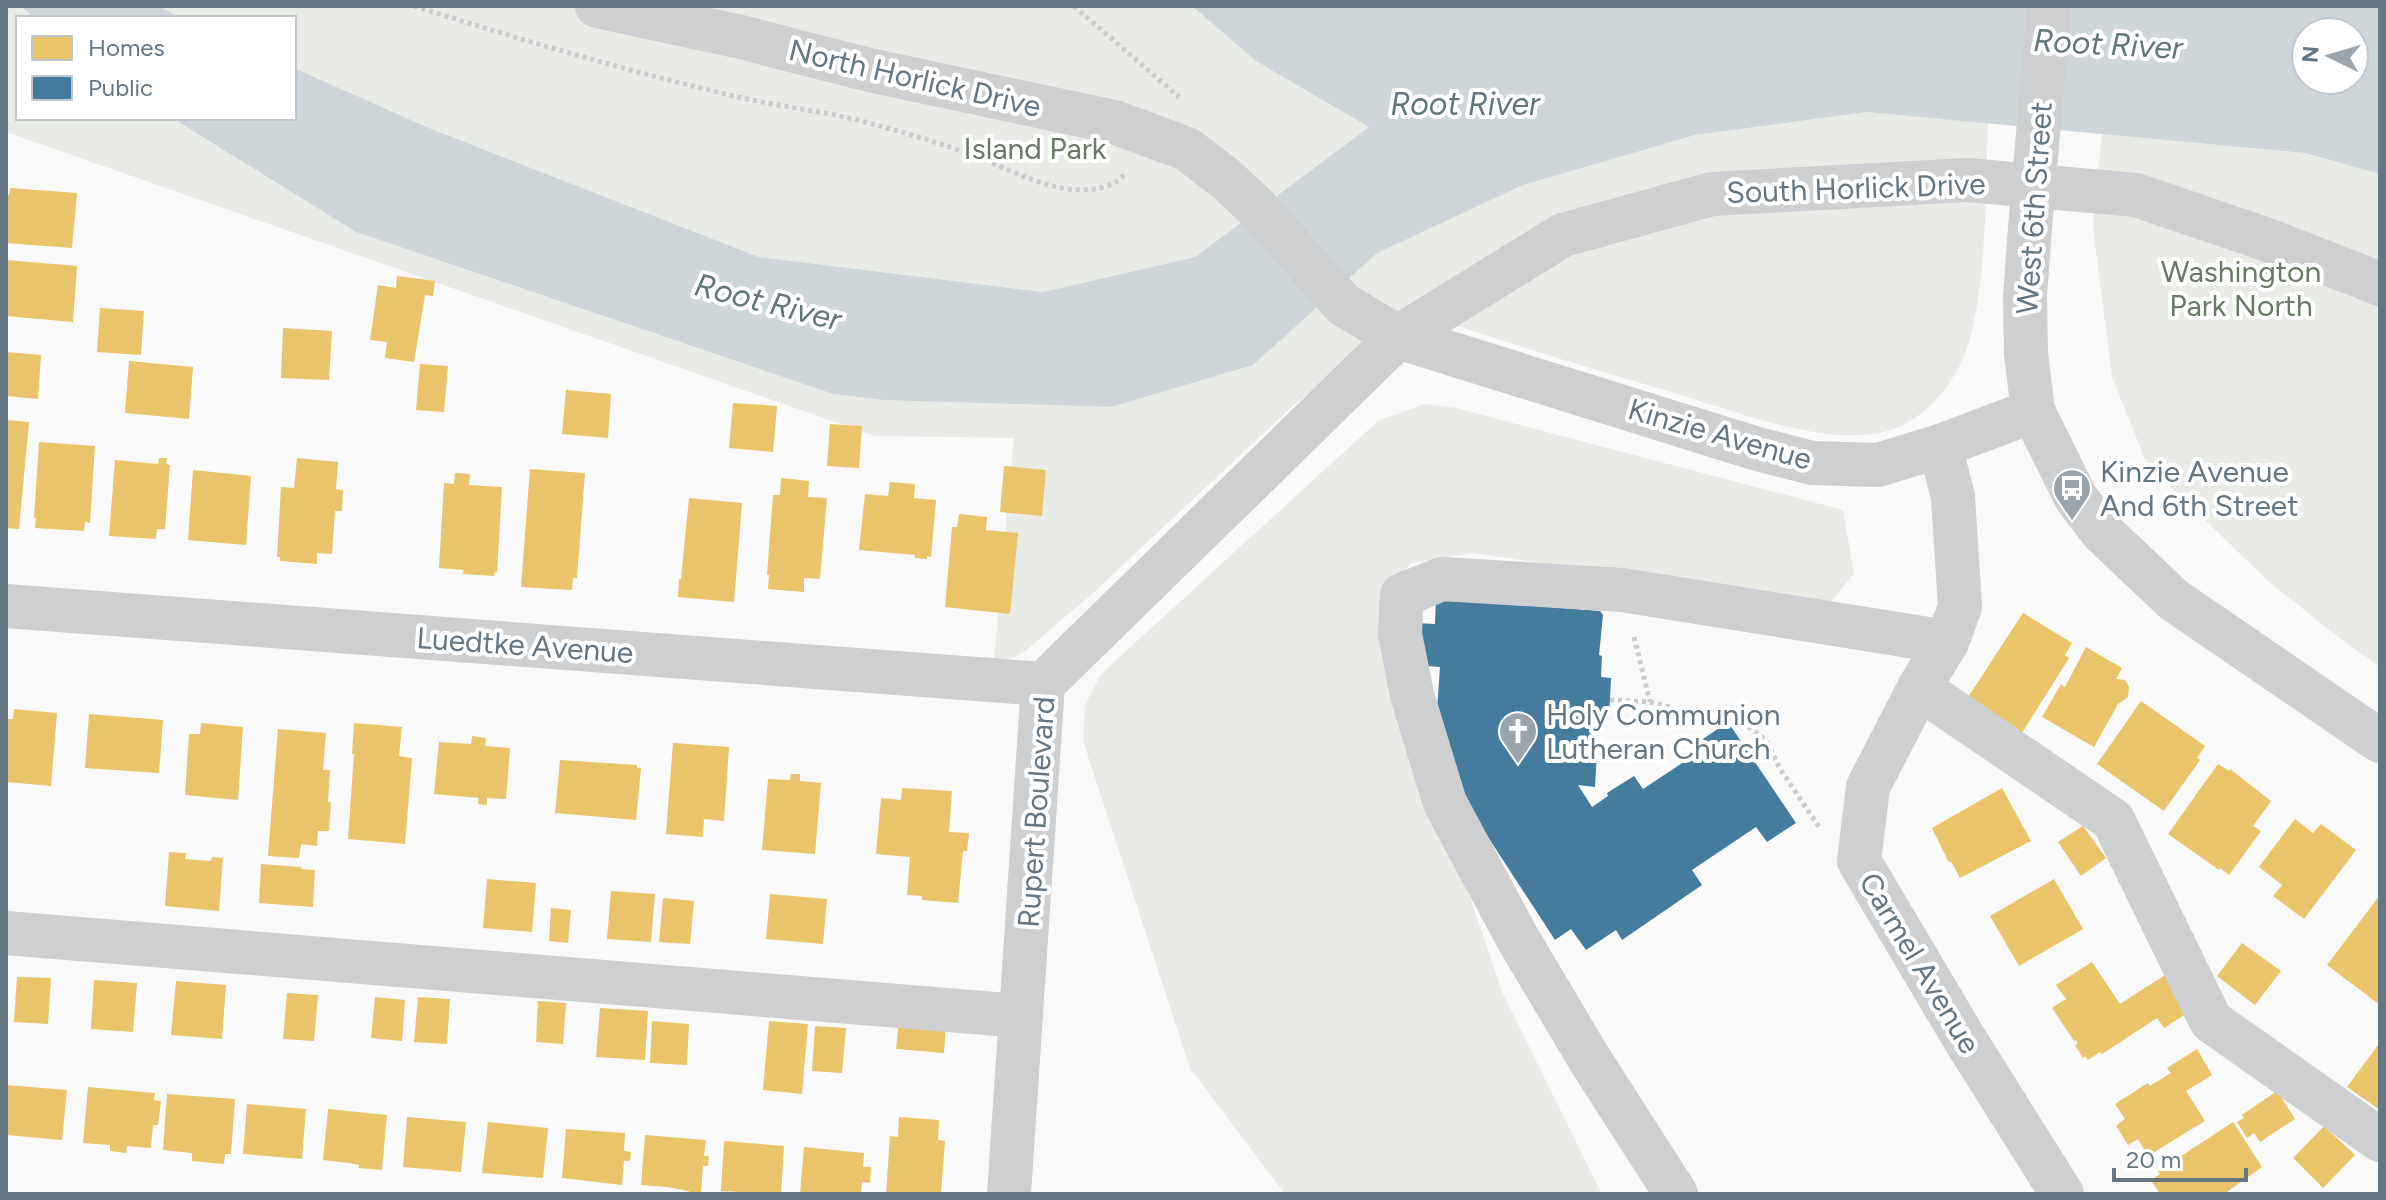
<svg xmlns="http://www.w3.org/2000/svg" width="2386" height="1200" font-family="Figtree,sans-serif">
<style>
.green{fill:#e8ebe6}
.water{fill:#ced6d9;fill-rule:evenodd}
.homes{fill:#e9c46a}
.public{fill:#457b9d}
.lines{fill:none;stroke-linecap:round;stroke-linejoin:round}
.path{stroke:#cbcccd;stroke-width:5;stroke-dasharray:4 4;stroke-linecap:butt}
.minor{stroke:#cecfd0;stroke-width:44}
.minor-bridge{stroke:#cecfd0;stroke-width:44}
.labels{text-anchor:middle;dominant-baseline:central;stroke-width:8;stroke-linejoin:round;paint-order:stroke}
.street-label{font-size:30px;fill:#657683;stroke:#fff}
.park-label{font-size:30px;fill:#687a64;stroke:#fff}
.poi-label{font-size:30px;fill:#657683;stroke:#fff;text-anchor:start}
.water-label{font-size:32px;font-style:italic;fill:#60757c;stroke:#fff}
</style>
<rect width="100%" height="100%" fill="#f9f9f9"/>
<g class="green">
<path d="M6,6H18L35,18H18V118H172L356,232L833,394L884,400L1110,407L1253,365L1376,253L1523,185L1695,135L1867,112L1988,123C1985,189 1989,320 1955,374C1940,399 1917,423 1887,431C1827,448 1734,411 1675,393C1587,368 1500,340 1414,312L1296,403L1093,593L1024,652L1013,658L994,660L1014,438L875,436L6,132Z"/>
<path d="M159,6H1192L1256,61L1370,126L1195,257L1043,292L759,257L429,128L294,68V18H181Z"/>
<path d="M2102,134L2305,153L2380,174V667L2334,634L2267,580L2147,464L2112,377L2093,227Z"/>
<path d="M1424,404L1456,408L1843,510L1854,573L1823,612L1608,573L1473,553L1411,563L1382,594L1388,653L1502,992L1602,1194H1285L1190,1068L1083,741L1085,705L1101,674L1378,421Z"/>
</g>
<g class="water">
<path d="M19,6H159L181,18H35Z"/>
<path d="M1192,6H2380V174L2305,153L1867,112L1695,135L1523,185L1377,253L1253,365L1111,407L884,400L833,394L356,232L172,118H294V68L429,128L759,257L1043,292L1195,257L1369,127L1256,61ZM2306,32H2354V80H2306Z"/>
</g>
<g class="homes">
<path d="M10,188L77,193L72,248L6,243V195H9Z"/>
<path d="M6,260L77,266L73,322L6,316Z"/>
<path d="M397,276L435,281L433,296L425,295L414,362L385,358L387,342L370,340L378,285L396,288Z"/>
<path d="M100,308L144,311L141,355L97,352Z"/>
<path d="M283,328L332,331L329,380L281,378Z"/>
<path d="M6,352L41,355L38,399L6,396Z"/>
<path d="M129,361L193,367L189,419L125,413Z"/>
<path d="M420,364L448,366L444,412L416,410Z"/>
<path d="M566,390L611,394L608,438L562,434Z"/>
<path d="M733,403L777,406L773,452L729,448Z"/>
<path d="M6,420L29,422L19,529L6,528Z"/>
<path d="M830,424L862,426L859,468L827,466Z"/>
<path d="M39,442L95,446L90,523L85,522L84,531L35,528L36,518H34Z"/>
<path d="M159,458H167L166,464L170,465L165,529H157L156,539L109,536L115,460L158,464Z"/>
<path d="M297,458L338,462L336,489L343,490L342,511H335L332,554L317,553V564L280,561V557H277L281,487L294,488Z"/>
<path d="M1004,466L1046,470L1042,516L1000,512Z"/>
<path d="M530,469L585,473L577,578H573L572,590L521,587Z"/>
<path d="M193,470L251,476L246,545L188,540Z"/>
<path d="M455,473L470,474L469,485L502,487L497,573L495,572L494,576L463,574L464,570L439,568L444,483L454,484Z"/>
<path d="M781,478L809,481L808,497L827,498L820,579L804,578V592L768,589L769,575H767L773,495H780Z"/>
<path d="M890,482L915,484L914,498L936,500L931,557L927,556V559L915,558V555L859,550L865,494L888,496Z"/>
<path d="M689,498L742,503L734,602L678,597L679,579H681Z"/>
<path d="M959,514L987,517L986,530L1018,533L1010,614L945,607L952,527H957Z"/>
<path d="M2023,613L2072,643L2065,655L2069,658L2020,736L1961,708Z"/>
<path d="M2086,647L2122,668L2116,679L2125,680L2129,687L2128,697L2118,704L2094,747L2042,717L2061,684L2065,687Z"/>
<path d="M2141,701L2205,746L2197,758L2200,760L2164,811L2097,764Z"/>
<path d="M14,709L57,713L51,786L6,782V719H13Z"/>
<path d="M89,714L163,720L159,773L85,768Z"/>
<path d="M201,723L243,727L238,800L185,795L189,734H200Z"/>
<path d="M354,723L402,727L399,756L412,758L405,844L348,839L354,754H352Z"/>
<path d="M278,729L326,733L323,770H330L328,802H331L329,831H318L317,846L301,844L299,858L268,856Z"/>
<path d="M472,736L486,738L485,746L510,748L506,799L487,798V805L478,804L479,798L434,794L439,742L471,744Z"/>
<path d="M673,743L729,747L724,821L704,819L703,837L666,834Z"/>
<path d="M560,760L637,765V768H641L636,820L555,813Z"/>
<path d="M2218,764L2229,771L2230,769L2271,801L2253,826L2261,831L2229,875L2220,868L2219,870L2168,834Z"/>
<path d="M791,774H800V781L821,783L815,854L762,850L768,779L790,780Z"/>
<path d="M902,788L952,791L949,832L969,833L967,851H963L958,903L922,900V896L907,895L910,857L876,854L881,798L901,800Z"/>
<path d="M2002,788L2031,841L1960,878L1952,863L1948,861L1932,828Z"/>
<path d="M2295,819L2313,833L2321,824L2356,850L2304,919L2273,896L2282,885L2259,867Z"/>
<path d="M2083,826L2106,858L2081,876L2058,842Z"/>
<path d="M169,852L186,853L185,859L211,861L212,857L223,858L219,911L165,906Z"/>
<path d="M261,864L301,867V869L315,870L313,907L259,903Z"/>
<path d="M487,879L536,883L532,932L483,928Z"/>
<path d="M2054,879L2083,929L2019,966L1990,916Z"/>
<path d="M611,891L655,894L651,942L607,939Z"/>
<path d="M770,894L827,899L823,944L766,939Z"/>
<path d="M2380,895V1005L2327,965Z"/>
<path d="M663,898L694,901L690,944L659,942Z"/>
<path d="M551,908L571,910L568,943L549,941Z"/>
<path d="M2242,943L2281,971L2255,1005L2217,976Z"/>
<path d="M2092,962L2120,1004L2168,973L2192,1010L2164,1028L2157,1018L2102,1054L2100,1052L2088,1060L2085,1056L2083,1058L2075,1045L2078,1044L2076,1040L2074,1041L2052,1008L2066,999L2056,985Z"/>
<path d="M17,977L51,978L48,1024L14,1022Z"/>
<path d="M94,980L137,983L133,1032L91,1029Z"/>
<path d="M176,981L226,985L222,1039L171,1035Z"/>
<path d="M287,993L318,995L314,1041L283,1039Z"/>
<path d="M375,997L405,1000L402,1041L371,1038Z"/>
<path d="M418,997L450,999L447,1044L414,1042Z"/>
<path d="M538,1001L566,1003L563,1044L536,1042Z"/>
<path d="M600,1008L648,1011L645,1060L596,1057Z"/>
<path d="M899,1019L946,1023L944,1053L896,1049Z"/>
<path d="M652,1021L689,1024L687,1065L650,1063Z"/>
<path d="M769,1021L808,1024L802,1094L763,1090Z"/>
<path d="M815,1026L846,1028L842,1073L812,1071Z"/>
<path d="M2378,1045L2380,1046V1110L2347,1087Z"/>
<path d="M2197,1049L2212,1075L2186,1091L2205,1121L2148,1156L2138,1139L2128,1145L2116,1126L2125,1119L2115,1104L2148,1083L2150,1086L2171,1073L2167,1068Z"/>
<path d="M6,1085L67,1090L62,1140L6,1135Z"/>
<path d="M88,1087L155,1093L154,1100L161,1101L158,1125H153L151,1148L127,1146L126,1153L110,1151V1145L83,1143Z"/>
<path d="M2277,1091L2295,1119L2260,1142L2254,1133L2247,1138L2237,1122L2244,1118L2242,1115Z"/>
<path d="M167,1094L235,1099L231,1154H225L224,1164L192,1161V1153L163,1150Z"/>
<path d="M247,1104L306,1109L302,1159L243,1154Z"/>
<path d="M328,1109L387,1115L382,1170L359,1168V1165L349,1163L323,1160Z"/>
<path d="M407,1117L466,1122L461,1172L403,1167Z"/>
<path d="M899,1117L939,1120L938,1140L945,1141L941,1194H886L890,1136L898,1137Z"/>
<path d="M488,1122L548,1128L543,1178L482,1173Z"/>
<path d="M2233,1122L2262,1167L2224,1194H2160L2151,1180L2160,1174L2158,1171Z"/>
<path d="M2324,1126L2355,1155L2323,1188L2293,1158Z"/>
<path d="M566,1129L625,1133L624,1151L631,1152L630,1161H624L622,1185L562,1178Z"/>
<path d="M645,1135L706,1140L704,1156H709L708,1166H703L701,1192L699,1194H688L689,1191L667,1187L641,1185Z"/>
<path d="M724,1141L784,1146L781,1194L721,1191Z"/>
<path d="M804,1147L864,1153L863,1167H871L870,1183L862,1182L861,1194H800Z"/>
</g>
<path class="public" d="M1436,598L1600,611L1603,615L1599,655L1602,656L1601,677L1611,678L1609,719L1597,718L1595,735H1598L1595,787L1578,785L1592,807L1608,796L1607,793L1634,776L1643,789L1708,746L1703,739L1728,722L1796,823L1767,842L1756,827L1692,870L1702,885L1622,940L1616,930L1586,950L1571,929L1555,940L1434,754L1440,667L1413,665L1416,623L1435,624Z"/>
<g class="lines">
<g class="path">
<path d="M414,6C519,39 623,70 730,95C773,106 818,110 861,121C900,131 940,143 977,157C1003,167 1030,181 1057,187C1078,192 1110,192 1125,174"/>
<path d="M1074,6L1179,97"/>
<path d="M1634,637L1650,702"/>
<path d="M1610,700L1650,702L1685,711L1730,713L1766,740L1780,769L1819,827"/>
</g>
<g class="minor">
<path d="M597,6L741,37L869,70L1114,122L1187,149L1226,179L1256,207L1344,305L1398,337L1754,448L1812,463L1878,465L1940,446L2033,411"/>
<path d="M2030,228L2025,296L2026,354L2033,411L2076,498L2103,533L2174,600L2380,741"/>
<path d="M1940,446L1953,497L1960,607L1947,642L1919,688L1868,787L1859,861L1964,1038L2062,1194"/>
<path d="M6,606L1043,684"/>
<path d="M1919,688L2113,820L2211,1021L2380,1140"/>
<path d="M6,933L1021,1016"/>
<path d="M1009,1194L1043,684L1398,337L1563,235L1712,194L1967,180L2136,195L2265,239L2380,284"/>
<path d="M1676,1194L1590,1060L1518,939L1445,803L1412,695L1400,634L1402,595L1442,579L1622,590L1947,642"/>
</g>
<path class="minor-bridge" d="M2030,228L2049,6"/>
</g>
<defs>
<g id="bus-pin" transform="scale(2)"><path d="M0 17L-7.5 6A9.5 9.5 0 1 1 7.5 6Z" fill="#99a4ac" stroke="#fff"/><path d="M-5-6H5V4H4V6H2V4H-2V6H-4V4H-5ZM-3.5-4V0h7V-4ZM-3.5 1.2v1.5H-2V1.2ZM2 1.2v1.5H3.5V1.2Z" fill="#fff"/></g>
<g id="church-pin" transform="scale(2)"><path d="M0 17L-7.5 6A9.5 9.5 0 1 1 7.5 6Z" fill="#99a4ac" stroke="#fff"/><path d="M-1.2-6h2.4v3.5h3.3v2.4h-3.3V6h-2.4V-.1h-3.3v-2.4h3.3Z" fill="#fff"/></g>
</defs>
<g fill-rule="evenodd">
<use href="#bus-pin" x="2072" y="488"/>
<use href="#church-pin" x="1518" y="731"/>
</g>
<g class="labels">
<g class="street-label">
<text transform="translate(915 78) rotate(13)">North Horlick Drive</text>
<text transform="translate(1856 188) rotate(-2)">South Horlick Drive</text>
<text transform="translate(2034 208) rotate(-86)">West 6th Street</text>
<text transform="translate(1720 434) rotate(16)">Kinzie Avenue</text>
<text transform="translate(525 645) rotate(4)">Luedtke Avenue</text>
<text transform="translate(1036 812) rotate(-86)">Rupert Boulevard</text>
<text transform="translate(1920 963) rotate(59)">Carmel Avenue</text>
</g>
<g class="park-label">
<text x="1035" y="148">Island Park</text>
<text x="2241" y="271">Washington<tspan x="2241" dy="34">Park North</tspan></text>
</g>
<g class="poi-label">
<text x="2100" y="471">Kinzie Avenue<tspan x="2100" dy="34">And 6th Street</tspan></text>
<text x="1546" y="714">Holy Communion<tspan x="1546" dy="34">Lutheran Church</tspan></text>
</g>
<g class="water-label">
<text transform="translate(2108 44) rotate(3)">Root River</text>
<text x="1465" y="104">Root River</text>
<text transform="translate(768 302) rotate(14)">Root River</text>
</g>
</g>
<rect width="2386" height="1200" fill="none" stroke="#657683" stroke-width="16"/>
<rect x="16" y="16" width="280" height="104" fill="#ffffff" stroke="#c1c8cd" stroke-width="2"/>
<rect x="32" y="36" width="40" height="24" fill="#e9c46a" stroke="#c1c8cd" stroke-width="2"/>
<text x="88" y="56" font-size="24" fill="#657683">Homes</text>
<rect x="32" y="76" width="40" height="24" fill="#457b9d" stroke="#c1c8cd" stroke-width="2"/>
<text x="88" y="96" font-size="24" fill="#657683">Public</text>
<g transform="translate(2330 56) rotate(275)"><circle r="38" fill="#ffffff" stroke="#c1c8cd" stroke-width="2"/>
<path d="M0-6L14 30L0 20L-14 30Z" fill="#99a4ac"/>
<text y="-12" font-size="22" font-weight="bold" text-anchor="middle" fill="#657683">N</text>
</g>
<path d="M2114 1168v12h132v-12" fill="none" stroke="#657683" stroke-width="4"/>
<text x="2126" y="1168" font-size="24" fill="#657683" stroke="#ffffff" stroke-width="6" paint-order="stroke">20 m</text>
</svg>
